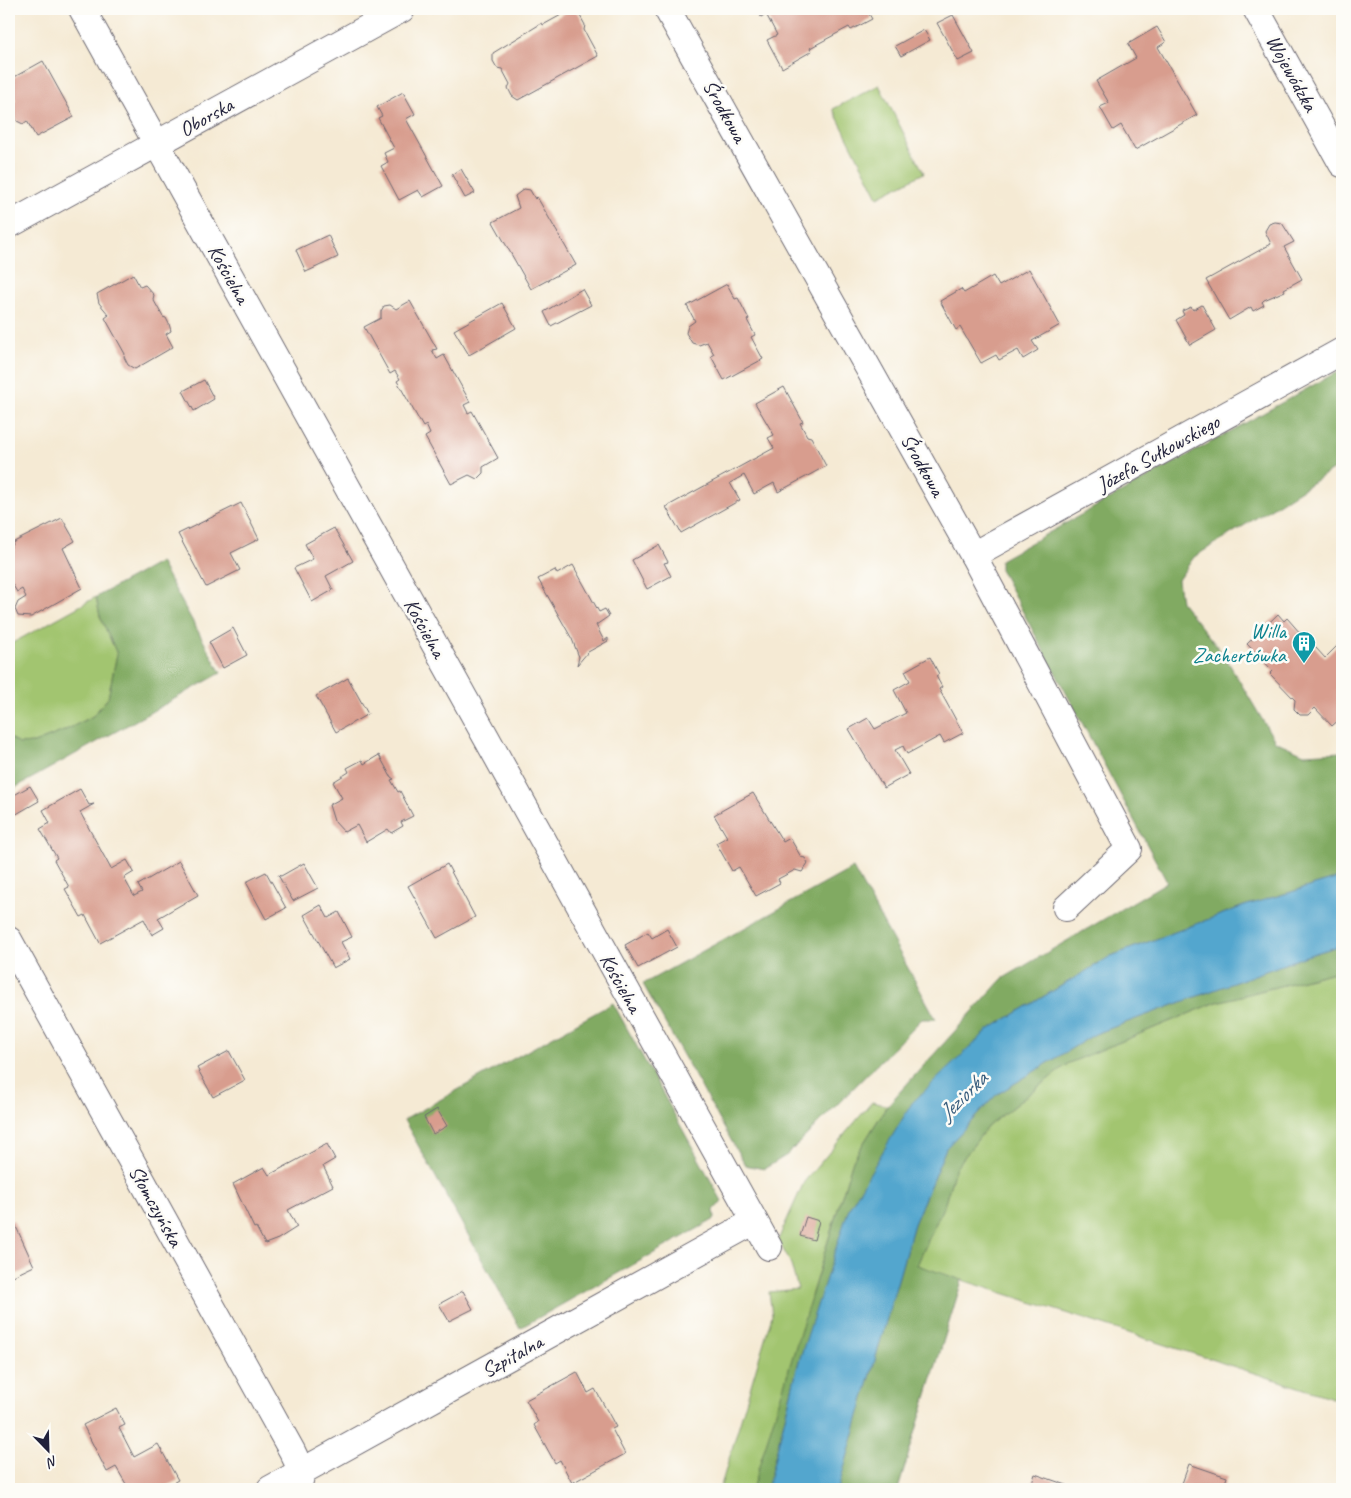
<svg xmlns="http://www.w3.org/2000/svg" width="1351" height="1498" font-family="Caveat,sans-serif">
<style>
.green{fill:#a2c56f;stroke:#627455}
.forest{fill:#81aa62;stroke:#52664e}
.water{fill:#53a6ce;stroke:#3a6484}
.building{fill:#d89d8e}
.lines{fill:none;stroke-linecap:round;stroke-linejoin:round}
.minor-casing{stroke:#6c6871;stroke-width:28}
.minor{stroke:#fff;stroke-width:26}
.labels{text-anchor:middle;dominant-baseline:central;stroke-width:5;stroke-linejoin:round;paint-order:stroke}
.street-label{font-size:21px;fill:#22223b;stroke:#fdfcf7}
.culture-label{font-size:21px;fill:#0d838f;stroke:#fdfcf7;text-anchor:end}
.water-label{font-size:22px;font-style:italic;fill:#385d7d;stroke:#fdfcf7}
</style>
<rect width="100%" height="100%" fill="#fdfcf7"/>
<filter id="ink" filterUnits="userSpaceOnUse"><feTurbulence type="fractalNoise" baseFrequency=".02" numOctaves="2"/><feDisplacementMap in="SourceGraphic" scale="10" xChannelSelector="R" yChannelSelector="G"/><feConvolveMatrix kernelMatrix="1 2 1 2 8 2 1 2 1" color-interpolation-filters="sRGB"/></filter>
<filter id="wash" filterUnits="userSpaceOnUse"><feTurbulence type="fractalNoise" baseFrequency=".0096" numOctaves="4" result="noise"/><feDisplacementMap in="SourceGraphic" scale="20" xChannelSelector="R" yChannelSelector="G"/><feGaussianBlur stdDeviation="1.12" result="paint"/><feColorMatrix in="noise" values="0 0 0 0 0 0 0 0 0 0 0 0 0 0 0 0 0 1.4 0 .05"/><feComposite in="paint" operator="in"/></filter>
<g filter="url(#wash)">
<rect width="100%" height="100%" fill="#f5ead4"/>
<g class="green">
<path d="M879,85L924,173L878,197L833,109Z"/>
<path d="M96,597L100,616L117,654L108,698L93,716L64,731L34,743L19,744L9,737V645Z"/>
<path d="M1342,970V1401L962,1280L898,1489H720L772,1315L769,1292L798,1289L790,1262L778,1240L804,1182L872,1102L887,1106L853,1160L811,1296L917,1265L945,1203L955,1169L988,1126L1069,1063L1217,1002Z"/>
</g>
<g class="forest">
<path d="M1335,373H1342V464L1194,557L1178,580L1181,602L1224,655L1275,741L1304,754L1342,752V877L1244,906L1111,956L988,1030L799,1361L767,1489H752L853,1160L887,1106L1002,979L1167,882L1000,569V560Z"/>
<path d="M160,562L221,673L9,791V737L19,744L34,743L64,731L93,716L108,698L117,654L100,616L96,597Z"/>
<path d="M853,868L936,1019H922L787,1155L764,1169L745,1165L643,984Z"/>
<path d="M1342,945V970L1217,1002L1069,1063L988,1126L955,1169L945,1203L917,1265L962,1280L898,1489H838L914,1224L946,1148L996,1095L1095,1034L1306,956Z"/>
<path d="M613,1003L722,1201L714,1210L715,1219L520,1328L404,1120Z"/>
</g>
<path class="water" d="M1342,877V945L1306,956L1095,1034L996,1095L946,1148L914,1224L838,1489H767L799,1361L849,1208L912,1103L988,1030L1111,956L1244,906Z"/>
<g id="blocks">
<g class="building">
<path d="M572,9L579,14L585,25L584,30L598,56L518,100L512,96L508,88L510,84L502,69L497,68L493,61V53L542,23L543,25Z"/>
<path d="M757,9H866L872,19L851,30L849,27L810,48L812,51L782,68L767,40L777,35L766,14L761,17Z"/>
<path d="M953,15L974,53L958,61L937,23Z"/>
<path d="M1157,27L1166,42L1158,47L1197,115L1135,150L1121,125L1113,130L1100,107L1109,103L1096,81L1136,58L1128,44Z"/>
<path d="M924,30L930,40L901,56L895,46Z"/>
<path d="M43,61L74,117L36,137L27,121L23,124L17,121L11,111V103L16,100L9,88V80Z"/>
<path d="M403,92L415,114L406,119L443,186L423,197L418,190L399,200L381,166L388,162L384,153L394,148L378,118L382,116L377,107Z"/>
<path d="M461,169L475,193L465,198L452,175Z"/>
<path d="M524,189L530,190L535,199L537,197L576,265L531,289L493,222L519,208L515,196Z"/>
<path d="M1275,222L1282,223L1294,242L1284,247L1302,279L1284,289L1285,291L1264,300L1262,302L1264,305L1253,311L1251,307L1229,320L1206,280L1271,244L1265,231L1269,224Z"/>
<path d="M328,235L338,257L306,272L296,250Z"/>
<path d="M1029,269L1060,325L1032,341L1038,350L1023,359L1018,350L999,360L996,355L981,363L960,327L956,330L940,301L961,289L964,293L993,276L999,286Z"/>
<path d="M133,274L140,287L145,285L154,295L153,299L163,317L166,318L169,324L171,331L166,334L173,347L135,369L128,365L124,357L125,354L105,318L109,315L99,303L97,294Z"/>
<path d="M727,284L735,299L738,298L749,319L747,320L755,335L751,337L763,359L724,380L711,356L714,354L707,342L699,345L692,343L686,333L688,326L695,321L687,306Z"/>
<path d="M582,289L591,305L551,326L544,312Z"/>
<path d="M410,301L437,349L432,350L437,359L444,355L470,402L464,405L468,413L472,411L498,458L483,467V473L477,479L469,475L451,484L425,437L430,434L426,425L423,427L397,381L400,379L395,371L390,374L364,327L381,318V311L384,306L390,305L396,309Z"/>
<path d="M502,303L516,328L469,355L454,330Z"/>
<path d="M1202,305L1216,330L1190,345L1176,320L1184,315L1182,311L1191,307L1193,310Z"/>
<path d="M204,380L214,399L194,411L183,391Z"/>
<path d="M784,387L803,422L800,423L807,436L811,437L826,466L778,492L774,483L754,494L744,475L730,483L740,500L681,533L666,507L774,448L768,438L774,435L755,403Z"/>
<path d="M241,503L259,539L231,553L240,570L206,587L178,534Z"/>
<path d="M62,518L75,541L63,548L82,588L31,617L18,616L15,609L18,602L26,597L22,589L17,592L9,579V548L13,545L12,543Z"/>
<path d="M334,528L353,561L326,576L333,590L312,602L294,568L313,559L305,544Z"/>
<path d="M659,545L668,562L664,563L671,576L647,589L632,560Z"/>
<path d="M573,565L599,612L605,609L609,616L596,625L604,641L608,638V641L588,652L577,665L579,657L572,639L538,579L555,570L557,574Z"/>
<path d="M1278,614L1284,621L1287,618L1301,634L1299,636L1304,642L1307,638L1325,658L1342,641V717L1332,726L1315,708L1308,715H1300L1294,709L1295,700L1270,674L1273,671L1247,644Z"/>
<path d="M233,628L247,655L223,668L209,642Z"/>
<path d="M930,657L939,674L936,676L942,687L939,689L963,733L944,743L940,736L907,754L903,746L895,750L909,774L884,788L849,729L868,718L875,729L906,713L894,690L910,681L905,671Z"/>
<path d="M348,678L368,714L336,732L316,696Z"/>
<path d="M379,755L391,777L394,779L391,780L398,792L400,791L413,816L401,822L403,826L391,833L388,829L366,842L357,825L344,832L334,821L329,805L342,798L333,782L349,772L347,768L362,760L364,764Z"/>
<path d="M30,786L39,801L13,816L9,808V798Z"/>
<path d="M80,789L89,805L94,804L80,812L111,869L127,860L134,872L124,878L134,896L142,892L138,885L179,861L198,895L158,918L164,928L152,935L144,919L100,943L85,915L81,917L65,889L69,887L54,860L57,858L40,829L50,823L43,810Z"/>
<path d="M753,793L783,842L790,838L801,857L805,858L808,863L802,872L795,870L778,879L780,883L756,896L739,867L732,871L716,843L727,837L714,815Z"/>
<path d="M304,863L318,888L293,901L278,875L281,876Z"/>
<path d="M447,864L475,917L437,938L408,886Z"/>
<path d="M266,872L286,908L266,919L246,882Z"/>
<path d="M321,905L328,918L339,912L352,937L341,942L350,959L333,968L304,915Z"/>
<path d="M667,929L677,947L638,968L625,945L648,932L652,938Z"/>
<path d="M229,1051L245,1080L213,1097L197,1068Z"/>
<path d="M437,1109L447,1126L433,1134L424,1117Z"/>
<path d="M327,1144L335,1159L323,1166L333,1186L288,1210L297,1227L278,1239L265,1244L256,1227L254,1228L233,1184L264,1167L269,1175Z"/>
<path d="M806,1217L819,1221L814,1240L800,1236Z"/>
<path d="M13,1220L34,1266L9,1278V1222Z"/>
<path d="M463,1291L473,1309L449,1321L439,1304Z"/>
<path d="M577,1372L588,1393L595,1389L616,1427L612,1429L625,1454L572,1483L560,1460L555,1463L534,1425L538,1422L526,1400Z"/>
<path d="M116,1408L125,1425L119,1428L134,1457L158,1444L178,1480L162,1489H129L116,1467L107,1472L83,1425Z"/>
<path d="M1189,1464L1227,1477L1223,1489H1180Z"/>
<path d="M1035,1474L1078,1489H1030Z"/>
</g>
</g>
</g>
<g filter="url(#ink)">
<use href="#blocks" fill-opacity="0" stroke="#6c6871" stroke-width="1"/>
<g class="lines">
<g class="minor-casing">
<g id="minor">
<path d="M82,9L769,1247"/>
<path d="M667,9L973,555L1129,849L1066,908"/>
<path d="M1256,9L1342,164"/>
<path d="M9,225L402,9"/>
<path d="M973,555L1342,351"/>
<path d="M9,940L292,1451L302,1472L298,1489"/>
<path d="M270,1489L753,1222"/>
</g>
</g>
<use href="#minor" class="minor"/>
</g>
</g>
<defs>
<g id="building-pin" transform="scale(1.25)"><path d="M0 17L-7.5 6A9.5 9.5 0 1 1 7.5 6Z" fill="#0f9aa8" stroke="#fdfcf7"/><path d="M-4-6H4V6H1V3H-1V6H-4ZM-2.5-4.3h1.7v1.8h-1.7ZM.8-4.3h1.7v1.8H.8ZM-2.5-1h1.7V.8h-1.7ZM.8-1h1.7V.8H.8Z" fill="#fff"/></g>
</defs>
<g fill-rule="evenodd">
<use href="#building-pin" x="1304" y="643"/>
</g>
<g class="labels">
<g class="street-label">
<text transform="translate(1292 73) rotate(61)">Wojewódzka</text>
<text transform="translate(725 111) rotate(61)">Środkowa</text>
<text transform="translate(206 117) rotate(-29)">Oborska</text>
<text transform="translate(229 274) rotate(61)">Kościelna</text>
<text transform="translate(1158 453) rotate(-29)">Józefa Sułkowskiego</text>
<text transform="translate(923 465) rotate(61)">Środkowa</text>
<text transform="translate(425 628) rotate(61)">Kościelna</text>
<text transform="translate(621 983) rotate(61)">Kościelna</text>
<text transform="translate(156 1206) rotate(61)">Słomczyńska</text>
<text transform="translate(512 1356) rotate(-29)">Szpitalna</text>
</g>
<g class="culture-label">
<text x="1286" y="631">Willa<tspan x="1286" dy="24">Zachertówka</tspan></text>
</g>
<g class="water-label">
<text transform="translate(963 1096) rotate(-45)">Jeziorka</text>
</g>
</g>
<rect width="1351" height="1498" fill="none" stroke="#fdfcf7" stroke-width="30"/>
<g transform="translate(48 1450) rotate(157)" stroke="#fdfcf7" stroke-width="4" paint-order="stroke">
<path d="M0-4L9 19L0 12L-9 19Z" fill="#22223b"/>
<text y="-8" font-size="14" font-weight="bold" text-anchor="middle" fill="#22223b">N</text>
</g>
</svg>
